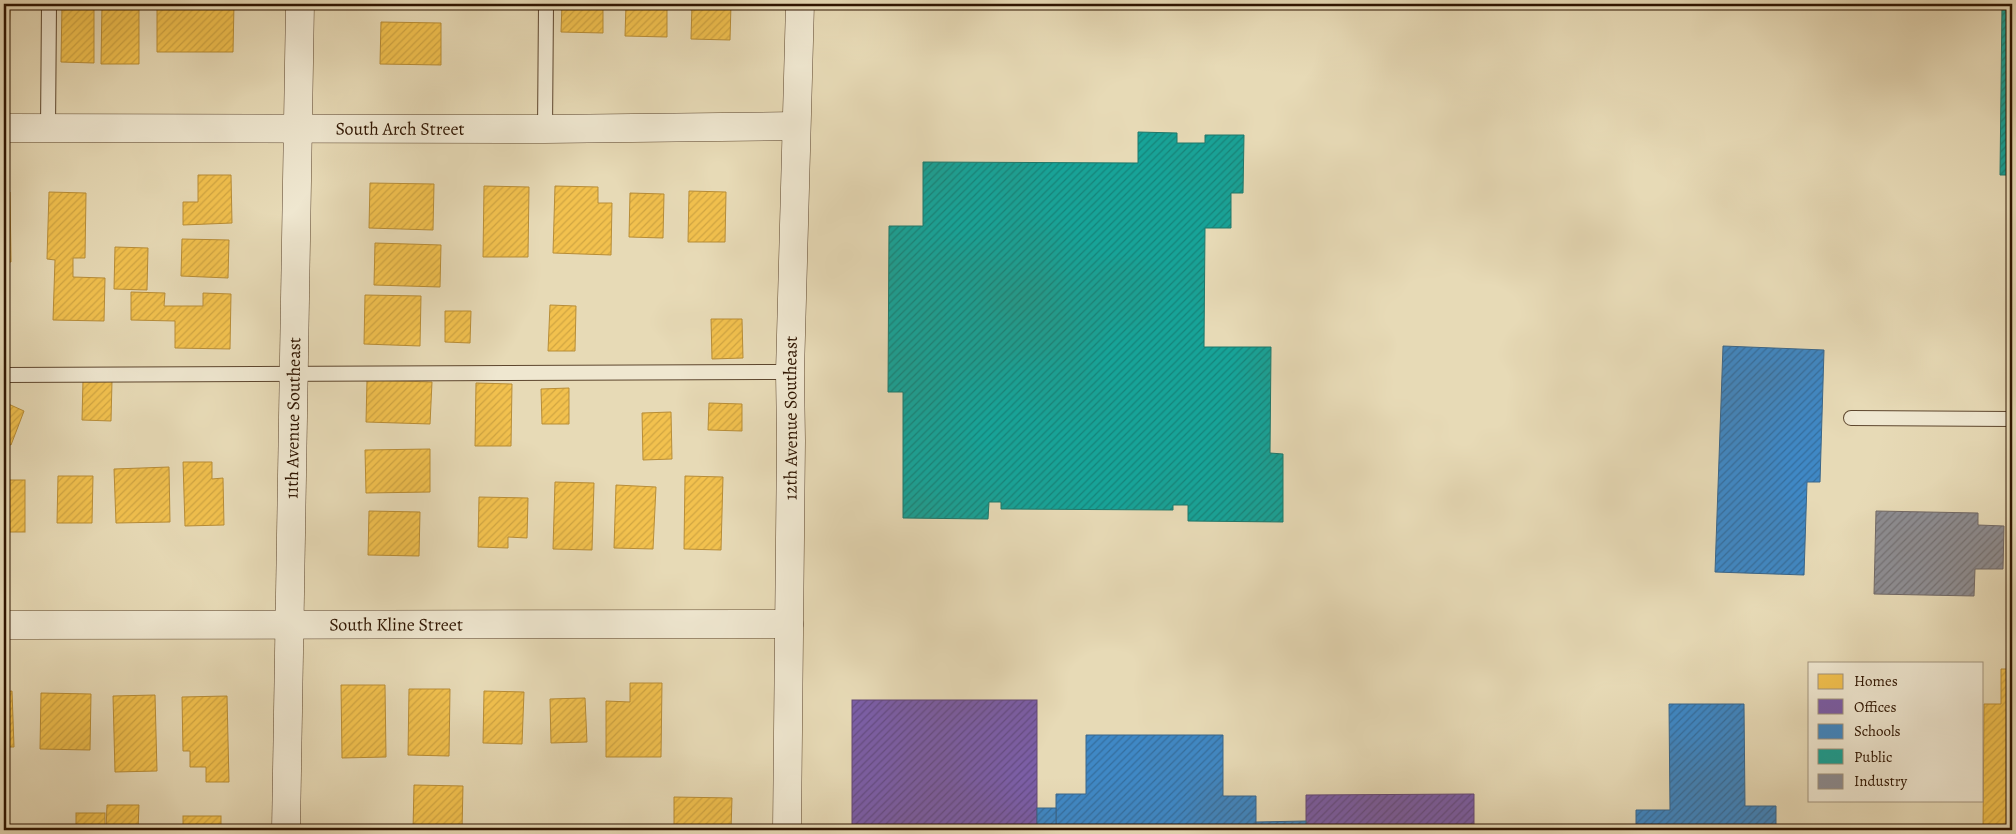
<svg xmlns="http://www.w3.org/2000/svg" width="2016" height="834" font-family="Alegreya,serif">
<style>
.homes{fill:url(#homes-hatch);stroke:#b88d37}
.offices{fill:url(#offices-hatch);stroke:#644875}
.schools{fill:url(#schools-hatch);stroke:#3a668a}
.public{fill:url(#public-hatch);stroke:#1e786b}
.industry{fill:url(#industry-hatch);stroke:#716966}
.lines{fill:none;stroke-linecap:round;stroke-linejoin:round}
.service-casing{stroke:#5d462e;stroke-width:16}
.minor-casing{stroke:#5d462e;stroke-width:29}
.tertiary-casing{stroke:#5d462e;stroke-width:29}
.service{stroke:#efe7d0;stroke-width:14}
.minor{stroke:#efe7d0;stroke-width:28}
.tertiary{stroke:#efe7d0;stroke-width:28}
.labels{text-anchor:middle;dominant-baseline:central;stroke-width:5;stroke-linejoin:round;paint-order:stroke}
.street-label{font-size:18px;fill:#2f1501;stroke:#efe7d0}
</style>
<defs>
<pattern id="homes-hatch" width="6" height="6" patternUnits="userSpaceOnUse" patternTransform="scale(1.25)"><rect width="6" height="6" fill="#f2c14e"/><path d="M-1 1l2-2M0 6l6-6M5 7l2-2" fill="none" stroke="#d0a542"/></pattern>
<pattern id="offices-hatch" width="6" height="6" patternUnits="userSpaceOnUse" patternTransform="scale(1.25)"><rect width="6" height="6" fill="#7b5ea7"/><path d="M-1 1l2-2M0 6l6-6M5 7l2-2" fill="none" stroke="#654c86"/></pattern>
<pattern id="schools-hatch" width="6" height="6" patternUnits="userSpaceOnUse" patternTransform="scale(1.25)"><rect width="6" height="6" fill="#3f88c5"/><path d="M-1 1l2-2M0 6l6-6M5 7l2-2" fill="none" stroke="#356e9e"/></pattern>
<pattern id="public-hatch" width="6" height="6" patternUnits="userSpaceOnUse" patternTransform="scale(1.25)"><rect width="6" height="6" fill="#17a398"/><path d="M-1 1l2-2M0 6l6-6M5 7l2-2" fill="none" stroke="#15847a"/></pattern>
<pattern id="industry-hatch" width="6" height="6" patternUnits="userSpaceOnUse" patternTransform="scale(1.25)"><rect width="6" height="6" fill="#8d8d92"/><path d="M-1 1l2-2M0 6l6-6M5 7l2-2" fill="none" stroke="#747275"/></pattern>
</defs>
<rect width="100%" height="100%" fill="#e7dab6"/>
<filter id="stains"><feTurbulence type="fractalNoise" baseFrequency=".004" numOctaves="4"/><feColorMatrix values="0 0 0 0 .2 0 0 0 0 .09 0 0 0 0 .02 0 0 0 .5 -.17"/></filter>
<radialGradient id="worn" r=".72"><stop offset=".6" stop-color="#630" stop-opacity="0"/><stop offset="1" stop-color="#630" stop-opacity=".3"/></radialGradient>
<g class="homes">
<path d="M62,4H94V63L61,62Z"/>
<path d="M102,4H139V64H101Z"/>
<path d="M189,4H234L233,52H157V9H189Z"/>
<path d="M369,4H423V6L369,7Z"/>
<path d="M562,4H603V33L561,32Z"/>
<path d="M626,4H667V37L625,36Z"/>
<path d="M692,4H731L730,40L691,39Z"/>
<path d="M4,11H10L8,56H4Z"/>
<path d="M381,22L441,23V65L380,64Z"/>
<path d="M198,175H231L232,223L183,225V202H198Z"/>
<path d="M370,183L434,184L433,230L369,228Z"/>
<path d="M484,186L529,187L528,257H483Z"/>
<path d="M555,186L598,187V203H612L611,255L553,253Z"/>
<path d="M689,191L726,192L725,242H688Z"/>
<path d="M4,192H10L11,262H4Z"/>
<path d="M49,192L86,193L85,258H73V277L105,278L104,321L53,320L55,260L47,259Z"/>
<path d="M630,193L664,194L663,238L629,237Z"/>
<path d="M182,239L229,240L228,278L181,276Z"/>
<path d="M375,243L441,245L440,287L374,285Z"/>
<path d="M115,247L148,248L147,290L114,289Z"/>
<path d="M131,292L165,293L164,306H203V293L231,294L230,349L175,348V321L131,320Z"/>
<path d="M365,295L421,296L420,346L364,344Z"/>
<path d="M550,305L576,306L575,351H548Z"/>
<path d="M445,311H471L470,343L445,342Z"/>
<path d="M711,319H742L743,358L712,359Z"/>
<path d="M83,380L112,381L111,421L82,420Z"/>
<path d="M367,380L432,382L430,424L366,422Z"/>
<path d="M476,383L512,384L511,446H475Z"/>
<path d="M569,388V424H542L541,389Z"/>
<path d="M4,402L24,411L11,445L4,442Z"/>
<path d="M709,403L742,404V431L708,430Z"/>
<path d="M671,412L672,459L643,460L642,413Z"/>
<path d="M430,449V492L366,493L365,450Z"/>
<path d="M183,462H212V479L223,478L224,525L185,526Z"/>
<path d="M169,467L170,522L116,523L114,469Z"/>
<path d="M58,476H93L92,523H57Z"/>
<path d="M685,476L723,477L721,550L684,549Z"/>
<rect x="4" y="480" width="21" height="52"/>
<path d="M555,482L594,483L592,550L553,549Z"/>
<path d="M616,485L656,487L653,549L614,548Z"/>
<path d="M479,497L528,498L527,538L508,537V548L478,547Z"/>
<path d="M369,511L420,512L419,556L368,555Z"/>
<path d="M2001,669H2012V830H1983L1984,704H2001Z"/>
<path d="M630,683H662L661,757H606V701L630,702Z"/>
<path d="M341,685H385L386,757L342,758Z"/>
<path d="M409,689H450L449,756L408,755Z"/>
<path d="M12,691L14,747H4V692Z"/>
<path d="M484,691L524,692L522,744L483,743Z"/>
<path d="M41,693L91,694L90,750L40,749Z"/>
<path d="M155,695L157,771L115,772L113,696Z"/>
<path d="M227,696L229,782H206V767H190V751H183L182,697Z"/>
<path d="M585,698L587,742L551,743L550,699Z"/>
<path d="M414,785L463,786L462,830H413Z"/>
<path d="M674,797L732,798L731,830H674Z"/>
<path d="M107,805H139L138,830H106Z"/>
<rect x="76" y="813" width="29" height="17"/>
<rect x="183" y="816" width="38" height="14"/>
</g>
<g class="offices">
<rect x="852" y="700" width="185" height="130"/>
<path d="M1474,794V830H1306V795Z"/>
</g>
<g class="schools">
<path d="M1723,346L1824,350L1820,482H1807L1804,575L1715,572Z"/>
<path d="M1669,704H1744L1745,806H1776V830H1636V810H1670Z"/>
<path d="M1086,735H1223V796H1256V830H1056V794H1086Z"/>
<rect x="1037" y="808" width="19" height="22"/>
<path d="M1306,821V830H1256V822Z"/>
</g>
<g class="public">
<path d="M2002,4H2012V175H2000Z"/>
<path d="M1138,132L1177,133V143H1205V135H1244L1243,193H1231V228H1205L1204,347H1271L1270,453L1283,454V522L1188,521V505H1173V510L1001,509V502H989L988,519L903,518V392H888L889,226H923V162L1138,163Z"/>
</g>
<path class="industry" d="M1876,511L1978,513V525L2004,526L2003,569H1975L1974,596L1874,594Z"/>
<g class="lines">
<g class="service-casing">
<g id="service">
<path d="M48,129L49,4"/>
<path d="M545,129L546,4"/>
<path d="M4,375L790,372"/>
<path d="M1851,418L2012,419"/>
</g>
</g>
<g class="minor-casing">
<g id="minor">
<path id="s1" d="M4,128L545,129L796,126"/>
<path id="s2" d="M286,830L300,4"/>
</g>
</g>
<g class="tertiary-casing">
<g id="tertiary">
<path id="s3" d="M4,625L789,624"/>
<path id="s4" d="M787,830L791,441L790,372L800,4"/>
</g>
</g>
<use href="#service" class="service"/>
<use href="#minor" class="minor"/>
<use href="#tertiary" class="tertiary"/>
</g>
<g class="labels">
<g class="street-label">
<text stroke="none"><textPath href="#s1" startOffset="396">South Arch Street</textPath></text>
<text stroke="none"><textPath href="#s2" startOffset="412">11th Avenue Southeast</textPath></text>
<text stroke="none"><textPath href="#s4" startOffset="412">12th Avenue Southeast</textPath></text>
<text stroke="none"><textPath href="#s3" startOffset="392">South Kline Street</textPath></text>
</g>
</g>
<rect width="2016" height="834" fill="none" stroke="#e7dab6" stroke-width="20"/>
<rect x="5" y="5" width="2006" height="824" fill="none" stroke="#2f1501" stroke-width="2.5"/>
<rect x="10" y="10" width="1996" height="814" fill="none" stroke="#2f1501"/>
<rect x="1808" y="662" width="175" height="140" fill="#efe7d0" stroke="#a2937d"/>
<rect x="1818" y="674" width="25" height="15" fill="#f2c14e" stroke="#a2937d"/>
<text x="1854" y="686" font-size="15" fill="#2f1501">Homes</text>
<rect x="1818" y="699" width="25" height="15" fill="#7b5ea7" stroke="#a2937d"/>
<text x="1854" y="712" font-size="15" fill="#2f1501">Offices</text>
<rect x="1818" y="724" width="25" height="15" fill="#3f88c5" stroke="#a2937d"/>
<text x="1854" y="736" font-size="15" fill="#2f1501">Schools</text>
<rect x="1818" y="749" width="25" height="15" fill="#17a398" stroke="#a2937d"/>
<text x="1854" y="762" font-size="15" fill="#2f1501">Public</text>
<rect x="1818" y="774" width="25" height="15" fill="#8d8d92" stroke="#a2937d"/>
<text x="1854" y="786" font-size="15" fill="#2f1501">Industry</text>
<rect width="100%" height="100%" filter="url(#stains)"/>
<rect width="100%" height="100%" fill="url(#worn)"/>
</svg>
